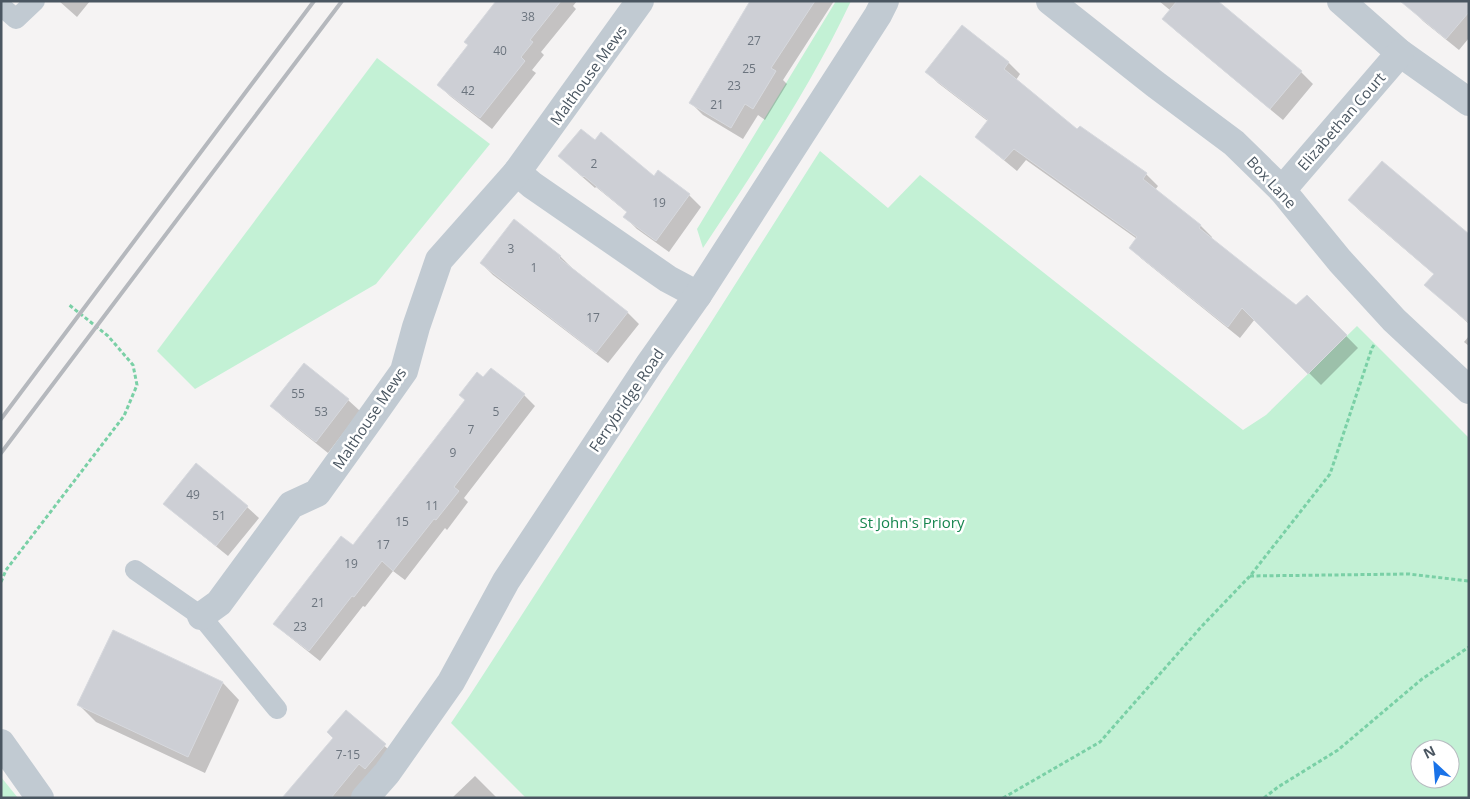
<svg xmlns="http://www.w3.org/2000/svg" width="1470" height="799" font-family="'Open Sans',sans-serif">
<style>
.green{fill:#c3f1d5;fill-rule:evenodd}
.shadow{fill:#0003}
.building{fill:#cdcfd5;stroke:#d7d9de}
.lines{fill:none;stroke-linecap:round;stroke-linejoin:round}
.path{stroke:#7ad0a6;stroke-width:3;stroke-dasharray:4 2.5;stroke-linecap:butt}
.service{stroke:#c1cad2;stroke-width:20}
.minor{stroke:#c1cad2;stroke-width:28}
.tertiary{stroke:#c1cad2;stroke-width:28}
.rail{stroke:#b5b8bd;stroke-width:4}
.labels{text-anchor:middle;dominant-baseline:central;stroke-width:5;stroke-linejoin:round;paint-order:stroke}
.number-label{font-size:12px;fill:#6b747e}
.street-label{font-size:15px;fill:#4a5661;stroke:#fff}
.park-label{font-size:15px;fill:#17864f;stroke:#fff}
</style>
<rect width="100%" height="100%" fill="#f5f3f3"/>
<g class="green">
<path d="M836,1H851C810,88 756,168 703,248L697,229Z"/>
<path d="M377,58L490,144L376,284L195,389L157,351Z"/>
<path d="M820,151L888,208L920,175L1243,430L1266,415L1357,326L1469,438V798H526L451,723L470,695L710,324ZM1420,749H1450V779H1420Z"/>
<path d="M1,777L18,798H1Z"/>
</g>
<g class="shadow">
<path d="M59,1H90L77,17Z"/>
<path d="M497,1H577L573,6L576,9L541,52L544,55L532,70L536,73L492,129L450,96L438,84L469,46Z"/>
<path d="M759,1H834L783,80L787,84L765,120L758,115L743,139L703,115L691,103Z"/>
<path d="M1159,1H1216L1301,72L1313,84L1283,120L1176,31L1164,19L1171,11Z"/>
<path d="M1469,1V38L1459,50L1423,21L1412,9Z"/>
<path d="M1008,62L1020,74L1016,80L1077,131L1080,127L1146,174L1158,186L1155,190L1201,226L1212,237L1211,239L1297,306L1307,296L1358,348L1321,385L1255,319L1240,338L1142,259L1130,248L1137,239L1026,160L1017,171L989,148L977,137L989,122L938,83L927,72Z"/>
<path d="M595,142L654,178L689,195L701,207L669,252L637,229L625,217L628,213L596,187L595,188L571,167Z"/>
<path d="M1349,200L1469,236V324L1426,285L1435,275L1361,212Z"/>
<path d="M560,256L572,268L627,312L639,324L608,363L493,275L481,263Z"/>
<path d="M1469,336V346L1464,342Z"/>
<path d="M483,379L524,395L535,406L464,498L468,502L447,530L445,528L405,580L393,571L365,607L363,606L320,661L286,634L275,623L353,547Z"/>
<path d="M348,400L360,411L328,453L283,417L272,405Z"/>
<path d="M165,504L247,507L259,518L228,556L177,515Z"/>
<path d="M223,683L239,700L205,773L96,722L79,705Z"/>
<path d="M346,712L397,757L352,798H283L334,738Z"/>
<path d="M475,776L497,798H452Z"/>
</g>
<g class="building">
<path d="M496,1H561L530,40L533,42L521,57L525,61L480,118L437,85L468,45L464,42Z"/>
<path d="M750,1H815L771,68L776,71L753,109L745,104L731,128L689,103Z"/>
<path d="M1177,1H1218L1302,71L1270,109L1162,19Z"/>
<path d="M1400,1H1469V12L1446,39Z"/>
<path d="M962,25L1009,62L1004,69L1077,129L1080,126L1147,173L1143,179L1201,225L1199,228L1296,305L1307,295L1347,335L1308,374L1242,308L1228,327L1129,248L1137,237L1014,149L1004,160L975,137L988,120L925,72Z"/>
<path d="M581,129L595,140L601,132L654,176L658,170L690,194L656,241L623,217L627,212L584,176L583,177L558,156Z"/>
<path d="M1382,161L1469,234V323L1424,285L1434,274L1348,200Z"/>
<path d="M514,219L561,256L559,258L628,312L596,353L480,263Z"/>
<path d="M304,363L349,399L316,442L270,406Z"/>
<path d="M491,368L525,394L454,487L459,491L436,520L434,519L393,571L382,561L354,597L352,596L309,651L273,624L341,536L353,545L465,400L459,395L477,372L483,377Z"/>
<path d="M196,463L248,506L216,546L163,504Z"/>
<path d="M113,630L223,682L188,757L77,705Z"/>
<path d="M346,710L386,744L365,769L359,764L331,798H282L333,738L327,732Z"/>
</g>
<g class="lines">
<g class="path">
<path d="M1250,576L1409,574L1469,581"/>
<path d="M1,582L6,570L124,416L137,385L133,365L115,344L108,336L68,304"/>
<path d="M1003,798L1100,742L1202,626L1250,576L1330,474L1372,348L1374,345"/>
<path d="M1264,798L1278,787L1338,750L1422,679L1469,647"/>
</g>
<g class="service">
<path d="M1,6L16,19L35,1"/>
<path d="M135,570L201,616L277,709"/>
</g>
<g class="minor">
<path d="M1050,1L1155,84L1234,143L1282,190L1340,261L1394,320L1469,390"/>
<path d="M1341,1L1400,53L1469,102"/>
<path d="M517,172L532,185L668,279L698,295"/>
<path d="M1282,190L1400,53"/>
<path d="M201,616L219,603L291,505L317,493L370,419L404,371L416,327L439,260L517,172L640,1"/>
</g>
<g class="tertiary">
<path d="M1,743L40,798"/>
<path d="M365,798L387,773L451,682L506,581L650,363L698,295L878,15L885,1"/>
</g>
<g class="rail">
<path d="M1,419L314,1"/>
<path d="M1,453L342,1"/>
</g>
</g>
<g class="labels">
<g class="number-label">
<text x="528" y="16">38</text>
<text x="754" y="40">27</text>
<text x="500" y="50">40</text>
<text x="749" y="68">25</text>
<text x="734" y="85">23</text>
<text x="468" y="90">42</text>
<text x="717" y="104">21</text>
<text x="594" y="163">2</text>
<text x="659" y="202">19</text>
<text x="511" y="248">3</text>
<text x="534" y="267">1</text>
<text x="593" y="317">17</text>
<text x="298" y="393">55</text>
<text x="321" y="411">53</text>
<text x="496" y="411">5</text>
<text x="471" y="429">7</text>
<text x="453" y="452">9</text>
<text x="193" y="494">49</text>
<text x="432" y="505">11</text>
<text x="219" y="515">51</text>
<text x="402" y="521">15</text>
<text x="383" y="544">17</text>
<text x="351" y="563">19</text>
<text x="318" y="602">21</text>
<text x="300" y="626">23</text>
<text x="348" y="754">7-15</text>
</g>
<g class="street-label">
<text transform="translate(588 75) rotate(-54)">Malthouse Mews</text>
<text transform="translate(1341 121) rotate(-49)">Elizabethan Court</text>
<text transform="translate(1272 182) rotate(47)">Box Lane</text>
<text transform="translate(626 400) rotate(-56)">Ferrybridge Road</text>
<text transform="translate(369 418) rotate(-56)">Malthouse Mews</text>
</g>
<g class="park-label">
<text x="912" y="522">St John's Priory</text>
</g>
</g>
<rect width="1470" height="799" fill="none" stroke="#4a5661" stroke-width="5"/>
<g transform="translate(1435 764) rotate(334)"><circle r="24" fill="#ffffff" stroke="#b7bbc0"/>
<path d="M0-4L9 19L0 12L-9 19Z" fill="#1a73e8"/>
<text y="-8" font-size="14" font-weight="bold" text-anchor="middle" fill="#4a5661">N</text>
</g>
</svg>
